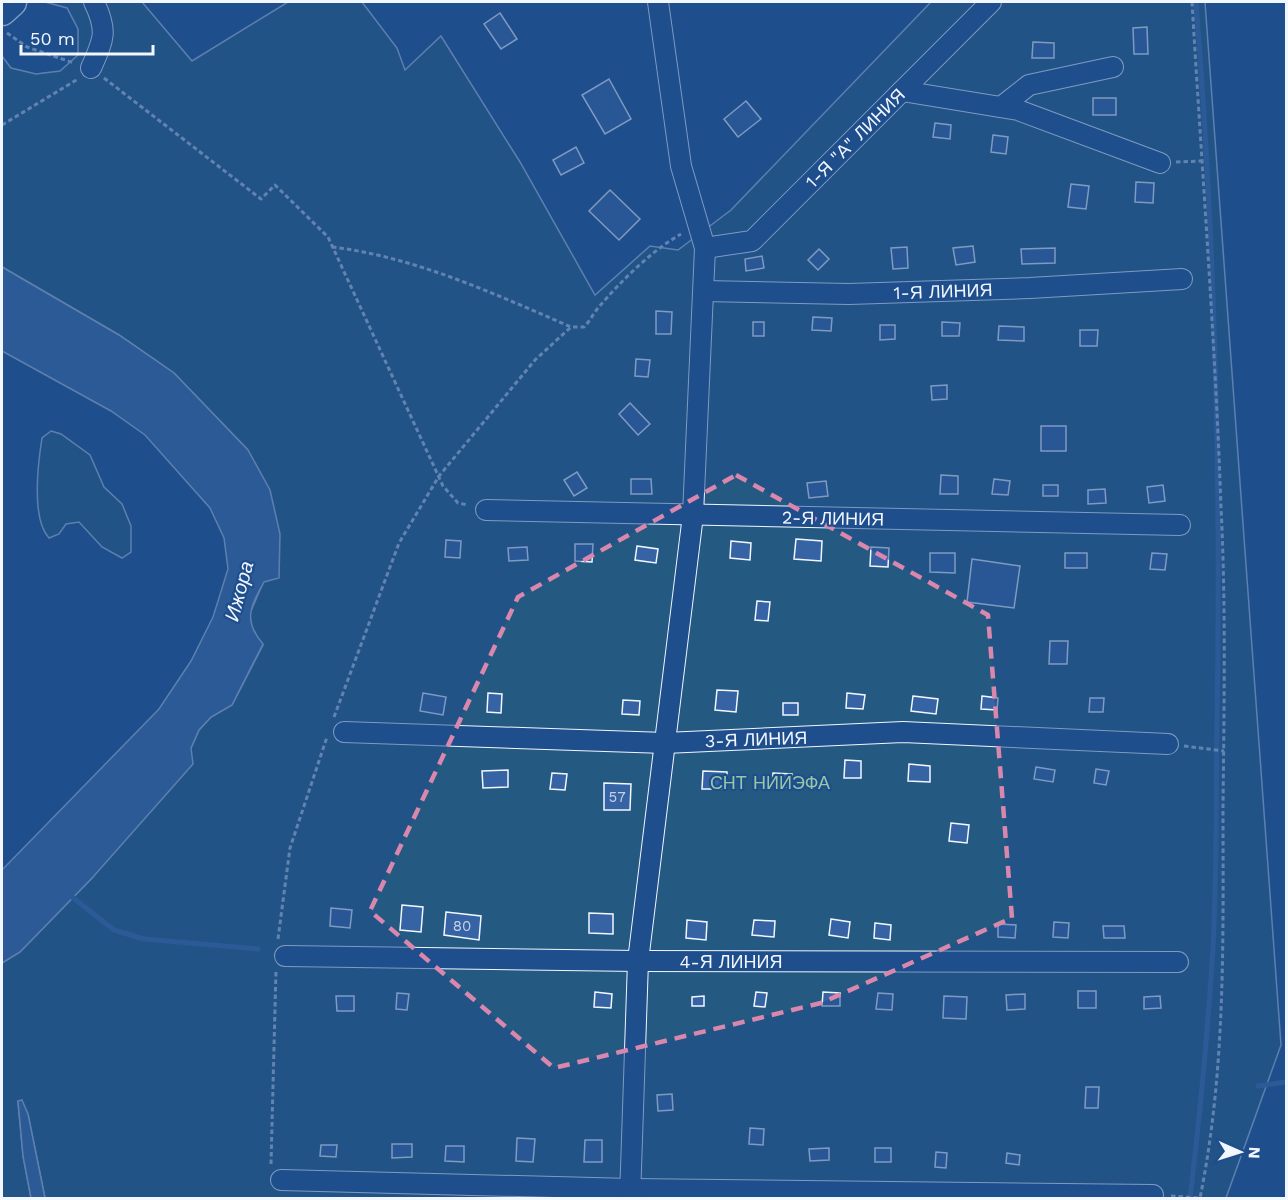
<svg xmlns="http://www.w3.org/2000/svg" width="1288" height="1200" font-family="'Work Sans',sans-serif">
<style>
.green{fill:#245a82;stroke:#a8bbd7;stroke-width:1.5}
.water{fill:#3b69a3;stroke:#a8bbd7;stroke-width:1.5}
.lines{fill:none;stroke-linecap:round;stroke-linejoin:round}
.stream{stroke:#3b69a3;stroke-width:5}
.building{fill:#3563a3;stroke:#f2f6ff;stroke-width:1.5}
.minor-casing{stroke:#f2f6ff;stroke-width:22}
.highway-casing{stroke:#f2f6ff;stroke-width:31}
.path{stroke:#b3c4dc;stroke-width:3;stroke-dasharray:4.5 3;stroke-linecap:butt}
.minor{stroke:#1f4e8c;stroke-width:20}
.highway{stroke:#1f4e8c;stroke-width:28}
.marked{fill:none;stroke:#da87ad;stroke-width:4.5;stroke-dasharray:12 8;stroke-linejoin:round}
.labels{text-anchor:middle;dominant-baseline:central;stroke-width:4.5;stroke-linejoin:round;paint-order:stroke}
.number-label{font-size:15px;fill:#c3d1e8}
.street-label{font-size:18px;fill:#f2f6ff;stroke:#1f4e8c}
.park-label{font-size:18px;fill:#97c8a6;stroke:#1f4e8c}
.water-label{font-size:20px;font-style:italic;fill:#f2f6ff;stroke:#1f4e8c}
</style>
<rect width="100%" height="100%" fill="#1f4e8c"/>
<g class="green">
<path d="M45,2H142L192,61L288,2H362L397,48L405,70L441,36L520,162L595,295L650,246L678,250L731,210L931,2H1205L1281,1045L1226,1198H45L28,1114L18,1102L23,1156L31,1198H2V963L20,952L93,877L191,748L199,730L211,717L232,705L263,645L251,630L250,613L264,581L248,450L174,373L119,335L2,267V56L11,68L36,74L60,71L78,55V29L67,8Z"/>
<path d="M51,431L61,434L90,455L104,487L122,504L131,526V552L122,558L102,547L79,522L66,524L59,534L49,538C31,519 38,463 42,438Z"/>
</g>
<g class="water">
<path d="M2,267L119,335L174,373L248,450L270,490L280,534L279,578L264,582C250,607 243,621 263,644L232,705L211,717L199,730L191,748L193,764L93,877L20,952L2,963V870L159,709L191,661L213,617L228,569L224,538L210,508L145,435L111,411L2,351Z"/>
<path d="M22,1100L28,1114L45,1198H31L23,1156L18,1101Z"/>
</g>
<g class="lines">
<g class="stream">
<path d="M72,897L114,930L144,939L258,949"/>
<path d="M1258,1086L1286,1082"/>
<path d="M1190,1198C1200,1115 1208,1031 1213,947C1217,871 1216,794 1217,718C1221,478 1215,240 1196,2"/>
</g>
</g>
<g class="building">
<path d="M500,13L517,39L501,49L484,24Z"/>
<path d="M1147,27L1148,54H1134L1133,28Z"/>
<path d="M1033,42L1054,43V58H1032Z"/>
<path d="M609,79L631,119L605,134L582,95Z"/>
<rect x="1093" y="98" width="23" height="17"/>
<path d="M746,101L761,119L738,137L724,119Z"/>
<path d="M935,123L951,125L950,139L933,137Z"/>
<path d="M993,135L1008,137L1006,154L991,152Z"/>
<path d="M576,147L584,163L561,175L553,160Z"/>
<path d="M1136,182L1154,183L1153,203L1135,202Z"/>
<path d="M1071,184L1089,186L1086,209L1068,207Z"/>
<path d="M610,190L640,219L619,240L589,211Z"/>
<path d="M973,246L975,262L956,265L953,248Z"/>
<path d="M907,247L908,268L893,269L891,248Z"/>
<path d="M1055,248V263L1022,264L1021,249Z"/>
<path d="M819,249L829,259L818,270L808,260Z"/>
<path d="M762,256L764,268L746,271L745,259Z"/>
<path d="M656,311L672,312L671,334H656Z"/>
<path d="M813,317L832,318L831,331L812,330Z"/>
<rect x="753" y="322" width="11" height="14"/>
<path d="M942,322L960,323L959,336H942Z"/>
<path d="M880,325H895V339L880,340Z"/>
<path d="M999,326L1024,327V341L998,340Z"/>
<path d="M1080,330H1098L1097,346H1080Z"/>
<path d="M636,359L650,360L648,377L635,376Z"/>
<path d="M947,385V399L932,400L931,386Z"/>
<path d="M630,403L650,424L638,435L619,414Z"/>
<rect x="1041" y="426" width="25" height="25"/>
<path d="M577,472L587,488L574,496L564,480Z"/>
<path d="M941,475L958,476V494H940Z"/>
<path d="M631,479H651L652,494H631Z"/>
<path d="M994,479L1010,481L1008,495L992,494Z"/>
<path d="M826,481L828,496L809,498L807,483Z"/>
<rect x="1043" y="485" width="15" height="11"/>
<path d="M1163,485L1165,501L1149,503L1147,487Z"/>
<path d="M1105,489L1106,503L1088,504V490Z"/>
<path d="M796,539L822,541L821,561L794,559Z"/>
<path d="M446,540L461,541L460,558L445,557Z"/>
<path d="M731,541L751,543L750,560L730,558Z"/>
<path d="M575,544H593L592,562L575,561Z"/>
<path d="M637,546L658,549L656,563L635,560Z"/>
<path d="M527,547L528,560L509,561L508,548Z"/>
<path d="M871,547L889,548L888,567L870,566Z"/>
<path d="M930,553H955V573L930,572Z"/>
<rect x="1065" y="553" width="22" height="15"/>
<path d="M1152,553L1167,554L1165,570L1150,569Z"/>
<path d="M972,559L1020,566L1014,608L967,602Z"/>
<path d="M757,601L770,602L768,621L755,620Z"/>
<path d="M1050,641H1068L1067,664H1049Z"/>
<path d="M717,690L738,691L736,712L715,710Z"/>
<path d="M423,693L446,697L443,715L420,711Z"/>
<path d="M488,693L502,694L501,713L487,712Z"/>
<path d="M847,693L865,695L863,709L846,708Z"/>
<path d="M913,696L938,699L936,714L911,711Z"/>
<path d="M982,696L998,698L997,710L981,709Z"/>
<path d="M1090,698H1104L1103,712H1089Z"/>
<path d="M623,700L640,701L639,715L622,714Z"/>
<rect x="783" y="703" width="15" height="12"/>
<path d="M845,760L861,761V778H844Z"/>
<path d="M909,764L930,766V782L908,781Z"/>
<path d="M1036,767L1055,770L1053,782L1034,779Z"/>
<path d="M1096,769L1109,771L1106,785L1094,783Z"/>
<path d="M508,770V787L483,788L482,771Z"/>
<path d="M703,771L727,772V789H702Z"/>
<path d="M552,773L567,774L565,790L550,789Z"/>
<path d="M773,773L792,774L790,787L772,786Z"/>
<path d="M604,783L631,784L630,810H604Z"/>
<path d="M951,823L969,825L967,843L949,841Z"/>
<path d="M402,905L423,907L421,932L400,930Z"/>
<path d="M331,908L352,910L350,928L330,926Z"/>
<path d="M446,912L481,916L479,940L444,935Z"/>
<path d="M589,913L613,914V934L589,933Z"/>
<path d="M831,919L850,922L848,938L829,935Z"/>
<path d="M687,920L707,922L706,940L686,938Z"/>
<path d="M754,920L775,921L774,937L752,935Z"/>
<path d="M1054,922L1069,923L1068,938L1053,937Z"/>
<path d="M875,923L891,925L890,940L874,938Z"/>
<path d="M998,924L1016,925L1015,938L998,937Z"/>
<path d="M1103,926H1124L1125,938H1104Z"/>
<rect x="1078" y="991" width="18" height="17"/>
<path d="M595,992L612,994L611,1008L594,1007Z"/>
<path d="M756,992L767,993L765,1007L754,1006Z"/>
<path d="M823,992L840,993V1006H822Z"/>
<path d="M397,993L409,994L407,1010L396,1009Z"/>
<path d="M878,993L893,994L892,1010L876,1009Z"/>
<path d="M1025,994V1009L1007,1010L1006,995Z"/>
<path d="M336,996H354V1011H337Z"/>
<path d="M704,996V1006H692V997Z"/>
<path d="M944,996L967,997L966,1019L943,1018Z"/>
<path d="M1160,996L1161,1008L1144,1009V997Z"/>
<path d="M1086,1087H1099L1098,1108H1085Z"/>
<path d="M672,1094L673,1110L658,1111L657,1095Z"/>
<path d="M750,1128L764,1129L763,1145L749,1144Z"/>
<path d="M517,1138L535,1139L533,1162L516,1161Z"/>
<path d="M585,1140H602V1162H584Z"/>
<path d="M392,1144H412V1157L392,1158Z"/>
<path d="M321,1145H337L336,1157L320,1156Z"/>
<path d="M446,1146H464V1162L445,1161Z"/>
<path d="M829,1148V1160L810,1161L809,1149Z"/>
<rect x="875" y="1148" width="16" height="14"/>
<path d="M936,1152L947,1153L946,1168L935,1167Z"/>
<path d="M1007,1153L1020,1155L1019,1165L1006,1163Z"/>
</g>
<g class="lines">
<g class="minor-casing">
<g id="minor">
<path d="M91,68C104,39 108,31 94,2"/>
<path d="M902,91L1018,110L1160,163"/>
<path d="M1001,107L1029,85L1113,67"/>
<path d="M705,248L752,241L991,2"/>
<path d="M704,291L849,294L1030,288L1182,279"/>
<path d="M486,510L1180,525"/>
<path d="M344,732L665,743L903,732L1168,744"/>
<path d="M285,956L638,961L1178,962"/>
<path d="M281,1180L631,1189L1153,1195"/>
<path d="M630,1198L638,961L693,515L705,248L681,166L658,2"/>
</g>
</g>
<g class="highway-casing">
<path id="highway" d="M2,11L12,2"/>
</g>
<g class="path">
<path d="M1192,2C1202,170 1215,338 1221,507C1226,607 1224,708 1223,808C1223,939 1226,1070 1200,1198"/>
<path d="M7,33L27,47L74,63"/>
<path d="M104,78L261,199L275,185L328,237L443,486L458,503L468,505"/>
<path d="M2,125L78,79"/>
<path d="M1176,162L1201,161"/>
<path d="M332,247C415,257 495,294 571,327H584C590,321 593,314 598,308C620,282 651,251 681,234"/>
<path d="M334,717L399,543L439,476L535,360L571,327"/>
<path d="M1184,746L1224,751"/>
<path d="M278,939L290,848L327,737"/>
<path d="M271,1164L276,970"/>
<path d="M1171,1196L1199,1198"/>
</g>
<use href="#minor" class="minor"/>
<use href="#highway" class="highway"/>
</g>
<path d="M0 0H1288V1200H0ZM736,475L988,615L1012,918L821,1003L554,1068L370,911L518,597Z" fill="#1f4e8c" fill-opacity=".55" fill-rule="evenodd"/>
<path class="marked" d="M736,475L988,615L1012,918L821,1003L554,1068L370,911L518,597Z"/>
<g class="labels">
<g class="number-label">
<text x="617" y="797">57</text>
<text x="462" y="926">80</text>
</g>
<g class="street-label">
<text transform="translate(855 138) rotate(-45)">1-Я "А" ЛИНИЯ</text>
<text transform="translate(943 291) rotate(-2)">1-Я ЛИНИЯ</text>
<text transform="translate(833 518) rotate(1)">2-Я ЛИНИЯ</text>
<text transform="translate(756 739) rotate(-2)">3-Я ЛИНИЯ</text>
<text x="731" y="961">4-Я ЛИНИЯ</text>
</g>
<g class="park-label">
<text x="770" y="782">СНТ НИИЭФА</text>
</g>
<g class="water-label">
<text transform="translate(239 591) rotate(-75)">Ижора</text>
</g>
</g>
<rect width="1288" height="1200" fill="none" stroke="#f2f6ff" stroke-width="6"/>
<g transform="translate(1240 1152) rotate(93)" stroke="#1f4e8c" stroke-width="4.5" paint-order="stroke">
<path d="M0-4.5L10 22L0 15L-10 22Z" fill="#f2f6ff"/>
<text y="-9" font-size="16" font-weight="bold" text-anchor="middle" fill="#f2f6ff">N</text>
</g>
<path d="M21 45v9h132v-9" fill="none" stroke="#f2f6ff" stroke-width="3"/>
<text x="30" y="45" font-size="18" fill="#f2f6ff" stroke="#1f4e8c" stroke-width="4.5" paint-order="stroke">50 m</text>
</svg>
